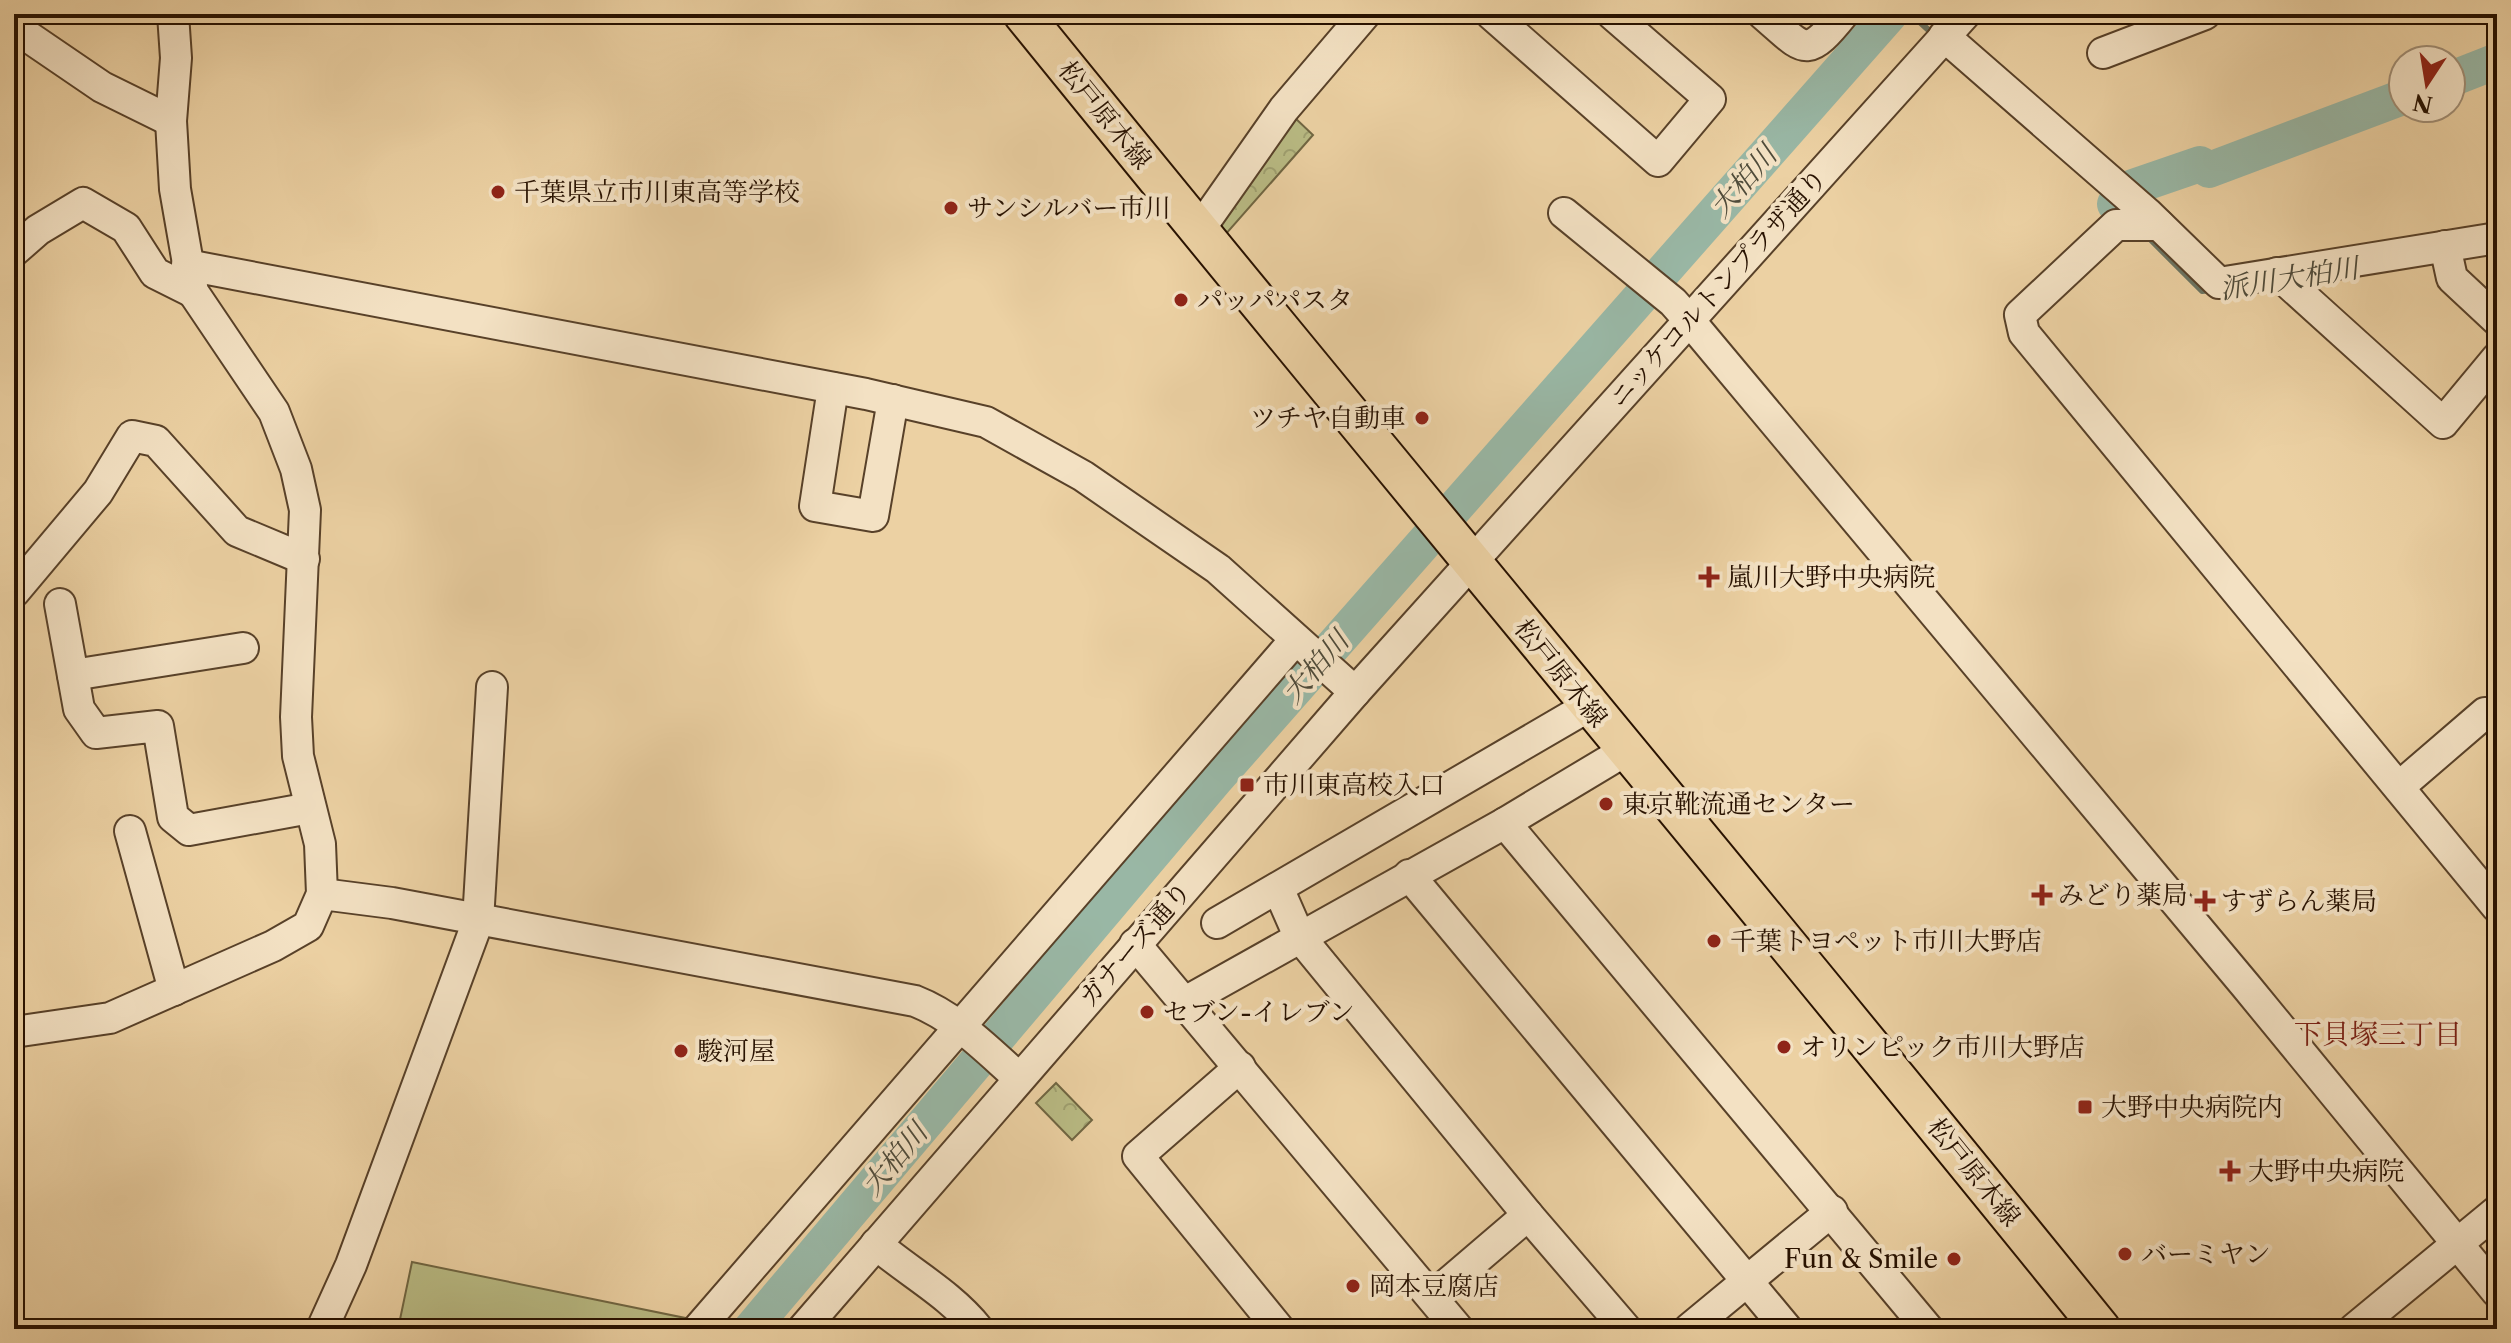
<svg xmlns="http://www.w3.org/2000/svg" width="2511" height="1343" font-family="'Libre Caslon Text','Noto Serif JP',serif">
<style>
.park{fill:url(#park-crowns);stroke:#706642;stroke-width:2}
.pitch{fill:#b9bb84;stroke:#706642;stroke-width:2}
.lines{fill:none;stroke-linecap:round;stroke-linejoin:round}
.stream{stroke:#6b7563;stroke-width:6}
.river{stroke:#99b7a5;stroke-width:36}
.minor-casing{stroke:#584129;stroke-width:34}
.major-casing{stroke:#271100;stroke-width:42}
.minor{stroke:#f3e1c3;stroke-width:30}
.major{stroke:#ecd1a3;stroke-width:38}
.poi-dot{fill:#8f2418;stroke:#f3e1c3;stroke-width:3}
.labels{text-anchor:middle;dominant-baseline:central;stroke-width:8;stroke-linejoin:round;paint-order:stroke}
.street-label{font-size:26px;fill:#271100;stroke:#f3e1c3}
.poi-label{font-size:26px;fill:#271100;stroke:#f3e1c3;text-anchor:start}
.water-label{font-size:28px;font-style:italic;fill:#4f4b3a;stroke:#f3e1c3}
.neighbourhood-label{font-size:28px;fill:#7a1f14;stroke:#f3e1c3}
</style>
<defs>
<pattern id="park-crowns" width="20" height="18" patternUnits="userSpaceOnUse" patternTransform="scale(2)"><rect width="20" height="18" fill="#b9bb84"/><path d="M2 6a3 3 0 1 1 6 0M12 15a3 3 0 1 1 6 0" fill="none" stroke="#9fa070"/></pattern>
</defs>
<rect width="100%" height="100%" fill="#ecd1a3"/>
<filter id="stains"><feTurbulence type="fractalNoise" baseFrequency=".0025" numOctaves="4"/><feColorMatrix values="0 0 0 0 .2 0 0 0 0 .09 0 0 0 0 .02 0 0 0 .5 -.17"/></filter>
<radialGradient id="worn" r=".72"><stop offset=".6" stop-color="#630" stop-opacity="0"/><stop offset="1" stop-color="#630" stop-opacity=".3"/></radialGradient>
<g class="park">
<path d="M1293,116L1313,135L1225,235L1215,213Z"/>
<path d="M1056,1083L1092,1120L1072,1140L1036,1103Z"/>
</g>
<path class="pitch" d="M412,1262L695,1320L687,1329H398Z"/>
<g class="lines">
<g class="stream">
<path d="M1911,14L1935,36"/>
<path d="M2147,236L2202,291L2213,290"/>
</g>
<g class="river">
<path d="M2451,79L2497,61"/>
<path d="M2115,204L2133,187L2200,164L2209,170L2403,97"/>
<path d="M751,1329L1215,780L1890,14"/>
</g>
<g class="minor-casing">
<g id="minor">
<path d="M1491,14L1658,161L1710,99L1612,14"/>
<path d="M1763,14C1805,50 1805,61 1843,14"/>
<path d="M14,27L102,87L171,121"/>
<path d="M1944,36L2147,213L2219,283L2497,238"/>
<path d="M2103,53L2205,14"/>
<path d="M1564,213L1673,302L1689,320L2246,986L2497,1292"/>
<path d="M2159,225H2116L2020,315L2024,333L2497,907"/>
<path d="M1199,230L1284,109L1365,14"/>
<path d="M2445,246L2452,278L2497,320"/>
<path d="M14,251L38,230L83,203L126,228L155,273L193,292"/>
<path d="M187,265L866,394L986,422L1083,476L1218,569L1355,692"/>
<path d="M2277,273L2443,423L2497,358"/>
<path d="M833,388L815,506L873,516L893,400"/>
<path d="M14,592L98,492L132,436L156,441L237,531L304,559"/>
<path d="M60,604L79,709L96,733L158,726L173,817L189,830L310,808"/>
<path d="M73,675L243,648"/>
<path d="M2399,787L2485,713"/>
<path d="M1505,823L1928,1329"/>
<path d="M130,831L174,990"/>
<path d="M1409,875L1787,1329"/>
<path d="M1278,888L1299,936L1528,1215L1626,1329"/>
<path d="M322,894L392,903L915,1001C956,1017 987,1050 1019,1078"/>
<path d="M1217,923L1589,706"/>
<path d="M1135,944L1458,1329"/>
<path d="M1185,1002L1505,823L1625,751"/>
<path d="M14,1032L110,1018L273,946L308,926L322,894L320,844L298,756L296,717L305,510L296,469L274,412L193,292L175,189L171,121L176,58L173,14"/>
<path d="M1240,1067L1138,1156L1279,1329"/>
<path d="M876,1244C910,1273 950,1294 978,1329"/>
<path d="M1432,1297L1528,1215"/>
<path d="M322,1329L351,1265L478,921L492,687"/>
<path d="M698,1329L1295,640"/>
<path d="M803,1329L1355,692L1965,14"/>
<path d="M1689,1329L1832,1211"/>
<path d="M2354,1329L2497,1211"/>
</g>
</g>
<g class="major-casing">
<path id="major" d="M1023,14C1380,455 1745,888 2101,1329"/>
</g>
<use href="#minor" class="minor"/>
<use href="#major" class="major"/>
</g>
<g class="poi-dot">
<circle cx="498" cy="192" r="8"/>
<circle cx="951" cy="208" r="8"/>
<circle cx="1181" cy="300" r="8"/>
<circle cx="1422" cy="418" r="8"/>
<path d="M1705 565h8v8h8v8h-8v8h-8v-8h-8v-8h8z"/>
<rect x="1239" y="777" width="16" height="16" rx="4"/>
<circle cx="1606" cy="804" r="8"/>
<path d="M2038 883h8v8h8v8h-8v8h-8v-8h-8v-8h8z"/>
<path d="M2201 889h8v8h8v8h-8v8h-8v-8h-8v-8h8z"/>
<circle cx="1714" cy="941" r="8"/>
<circle cx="1147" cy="1012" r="8"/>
<circle cx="1784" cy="1047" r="8"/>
<circle cx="681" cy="1051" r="8"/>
<rect x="2077" y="1099" width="16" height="16" rx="4"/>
<path d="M2226 1159h8v8h8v8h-8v8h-8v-8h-8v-8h8z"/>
<circle cx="2125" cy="1254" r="8"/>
<circle cx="1954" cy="1259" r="8"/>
<circle cx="1353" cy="1286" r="8"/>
</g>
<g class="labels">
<g class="street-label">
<text transform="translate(1105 115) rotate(51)">松戸原木線</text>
<text transform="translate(1718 288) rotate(-48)">ニッケコルトンプラザ通り</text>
<text transform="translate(1561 673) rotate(51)">松戸原木線</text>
<text transform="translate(1135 944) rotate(-49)">ガナーズ通り</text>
<text transform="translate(1974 1172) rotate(51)">松戸原木線</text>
</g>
<g class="poi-label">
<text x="514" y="192">千葉県立市川東高等学校</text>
<text x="967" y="208">サンシルバー市川</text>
<text x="1197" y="300">パッパパスタ</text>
<text x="1406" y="418" text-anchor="end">ツチヤ自動車</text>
<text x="1727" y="577">嵐川大野中央病院</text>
<text x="1263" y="785">市川東高校入口</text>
<text x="1622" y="804">東京靴流通センター</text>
<text x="2058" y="895">みどり薬局</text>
<text x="2221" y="901">すずらん薬局</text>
<text x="1730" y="941">千葉トヨペット市川大野店</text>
<text x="1163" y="1012">セブン-イレブン</text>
<text x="1800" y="1047">オリンピック市川大野店</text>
<text x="697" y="1051">駿河屋</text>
<text x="2101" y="1107">大野中央病院内</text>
<text x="2248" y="1171">大野中央病院</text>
<text x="2141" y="1254">バーミヤン</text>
<text x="1938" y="1259" text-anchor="end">Fun &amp; Smile</text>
<text x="1369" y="1286">岡本豆腐店</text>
</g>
<g class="water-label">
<text transform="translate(1743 181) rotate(-49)">大柏川</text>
<text transform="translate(2289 278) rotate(-9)">派川大柏川</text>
<text transform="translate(1315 667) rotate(-49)">大柏川</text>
<text transform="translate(894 1159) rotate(-50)">大柏川</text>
</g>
<g class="neighbourhood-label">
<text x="2378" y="1034">下貝塚三丁目</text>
</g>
</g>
<rect width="2511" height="1343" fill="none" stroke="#ecd1a3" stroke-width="48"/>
<rect x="16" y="16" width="2479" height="1311" fill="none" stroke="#271100" stroke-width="4"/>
<rect x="24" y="24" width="2463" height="1295" fill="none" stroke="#271100" stroke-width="2"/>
<g transform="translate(2427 84) rotate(192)"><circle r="38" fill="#f3e1c3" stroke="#a18e75" stroke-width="2"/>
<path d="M0-6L14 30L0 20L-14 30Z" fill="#8f2418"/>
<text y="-12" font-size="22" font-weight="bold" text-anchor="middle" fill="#271100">N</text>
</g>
<rect width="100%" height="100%" filter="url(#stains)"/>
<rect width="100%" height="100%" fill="url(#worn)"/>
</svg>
